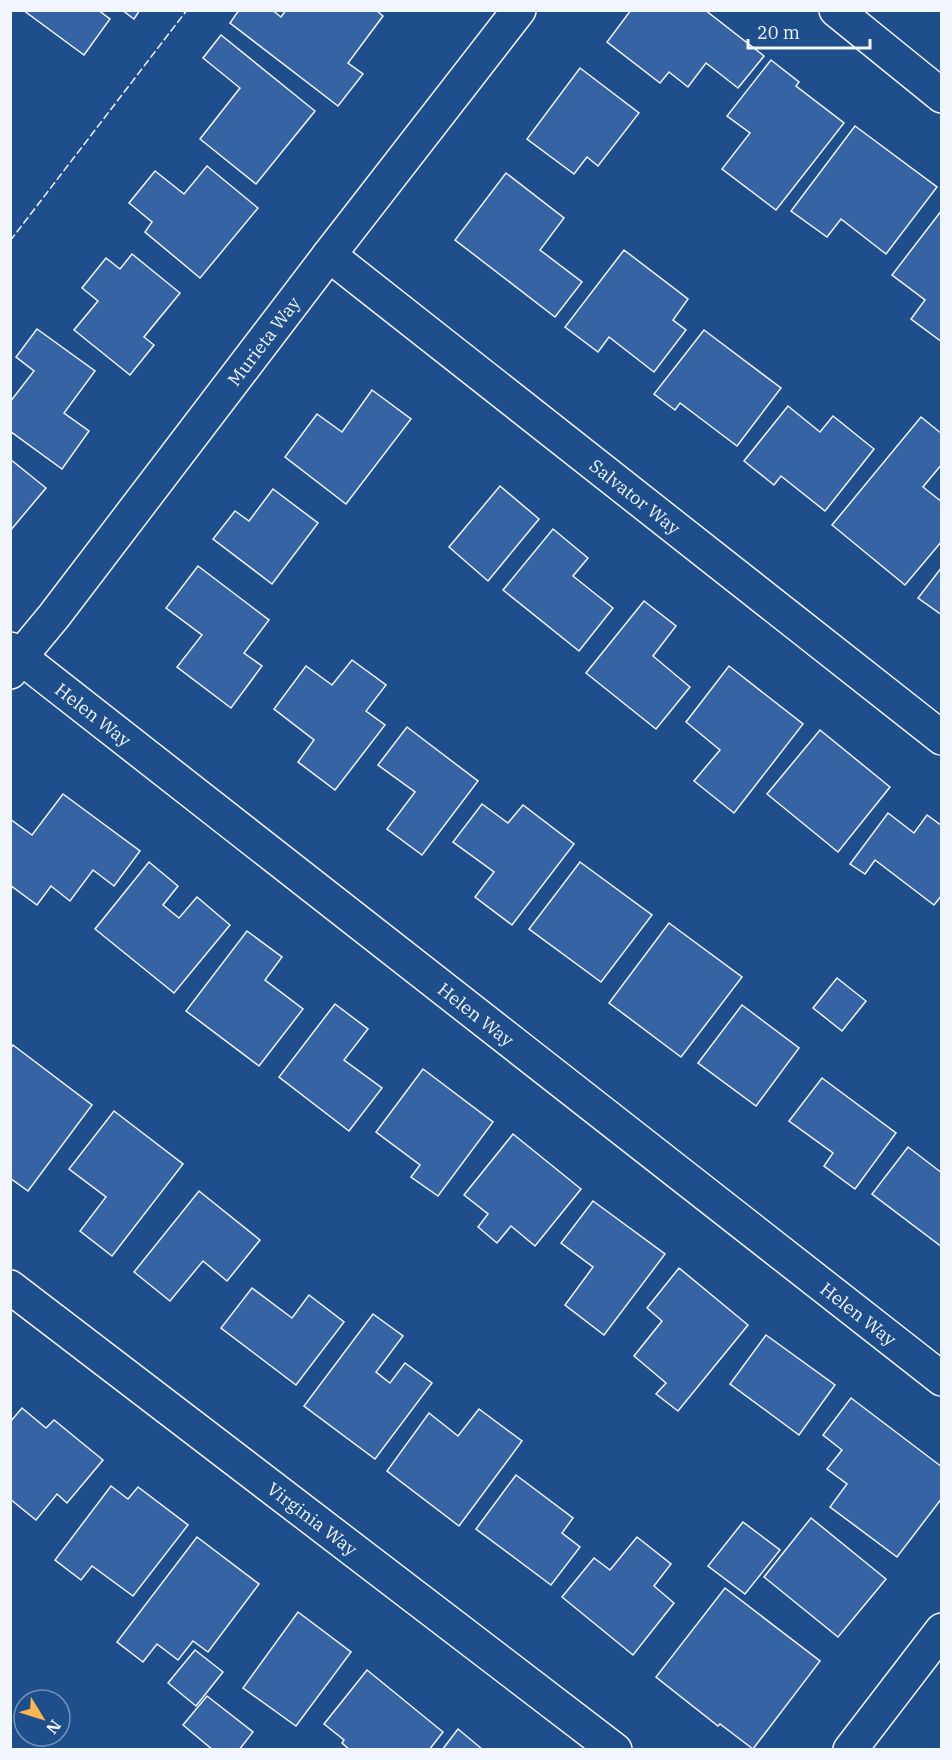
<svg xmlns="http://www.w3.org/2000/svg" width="952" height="1760" font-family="'IBM Plex Serif',serif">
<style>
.building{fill:#3563a3;stroke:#f2f6ff;stroke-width:1.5}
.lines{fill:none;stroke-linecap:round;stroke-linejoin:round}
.street-casing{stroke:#f2f6ff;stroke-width:36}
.street{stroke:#1f4e8c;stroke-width:33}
.fence{stroke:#f2f6ff;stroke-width:1.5;stroke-dasharray:8 3;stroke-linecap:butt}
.labels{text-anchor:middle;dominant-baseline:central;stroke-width:4.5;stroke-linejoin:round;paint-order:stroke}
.street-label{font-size:18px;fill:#f2f6ff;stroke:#1f4e8c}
</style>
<rect width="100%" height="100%" fill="#1f4e8c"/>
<g class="building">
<path d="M23,10H98L110,19L84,55Z"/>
<path d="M122,10H140L134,19Z"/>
<path d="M239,10H272L281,17L286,10H376L383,16L348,63L363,74L338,106L230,23Z"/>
<path d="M631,10H705L764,56L738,88L706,63L688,87L669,72L660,83L607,42Z"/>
<path d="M221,35L315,111L256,184L200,139L240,88L203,58Z"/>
<path d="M771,60L799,82L796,86L844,123L776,210L722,169L750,133L727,116Z"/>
<path d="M580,68L639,113L598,166L587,157L574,174L527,139Z"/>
<path d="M855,126L937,187L886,254L841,219L827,237L791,211Z"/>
<path d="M207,166L258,208L200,278L145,232L152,222L129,203L155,171L184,194Z"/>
<path d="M506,173L564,218L540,250L582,282L555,317L455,240Z"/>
<path d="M942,210V342L911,319L925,300L892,275Z"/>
<path d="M624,250L688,299L673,320L686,330L654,372L609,337L598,352L565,327Z"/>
<path d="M132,254L180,293L144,337L154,345L130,375L74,330L98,301L82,288L106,258L120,269Z"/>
<path d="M37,329L95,371L64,413L89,431L62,469L10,431V402L34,371L16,357Z"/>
<path d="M704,330L781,388L737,446L680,403L675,410L654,394Z"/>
<path d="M372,390L411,419L346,504L285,457L317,414L342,432Z"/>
<path d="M788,406L820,432L833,416L874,449L825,511L781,476L774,485L744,461Z"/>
<path d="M921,417L942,434V464L923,487L942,502V541L905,585L832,525Z"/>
<path d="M10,459L46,488L10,531Z"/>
<path d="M500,486L539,519L488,581L449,547Z"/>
<path d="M273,489L318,523L272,584L213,539L235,511L249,521Z"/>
<path d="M553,529L588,558L573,576L613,608L579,651L503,590Z"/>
<path d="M198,566L269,620L244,653L262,666L231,708L177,667L202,635L166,608Z"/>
<path d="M942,567V615L918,598Z"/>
<path d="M644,601L676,626L653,656L690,687L656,729L586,673Z"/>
<path d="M352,660L386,685L366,711L385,725L335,790L298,762L314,740L274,709L306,666L332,685Z"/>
<path d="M729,666L803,724L734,813L694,781L720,750L686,722Z"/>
<path d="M407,727L478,781L422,855L387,829L415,792L378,765Z"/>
<path d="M820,730L890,787L838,852L767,794Z"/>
<path d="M63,794L140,851L114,886L93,870L70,901L51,886L37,905L10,885V819L32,835Z"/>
<path d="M482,804L508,823L523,805L574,844L512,925L475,897L494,872L453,842Z"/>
<path d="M888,813L914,833L927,815L942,826V895L934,905L875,860L865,874L850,864Z"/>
<path d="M149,862L178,886L163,905L179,918L197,897L230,925L174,993L95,929Z"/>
<path d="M580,862L652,915L601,982L529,929Z"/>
<path d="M669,923L742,977L681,1057L609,1003Z"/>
<path d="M247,931L282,957L265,980L303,1009L259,1066L186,1011Z"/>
<path d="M837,978L866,1001L842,1031L813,1008Z"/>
<path d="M335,1004L368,1029L344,1060L382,1088L349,1131L279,1077Z"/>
<path d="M742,1005L799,1048L756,1106L698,1063Z"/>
<path d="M13,1045L92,1105L28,1191L10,1178V1049Z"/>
<path d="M423,1069L493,1122L438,1196L411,1177L420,1165L376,1132Z"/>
<path d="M822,1078L896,1133L855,1189L824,1166L833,1153L789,1121Z"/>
<path d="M114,1111L183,1164L112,1256L80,1231L106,1197L69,1169Z"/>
<path d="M513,1134L581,1189L535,1246L511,1226L497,1243L478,1227L488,1214L464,1195Z"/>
<path d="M908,1147L942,1173V1247L872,1194Z"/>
<path d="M199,1191L260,1240L227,1281L203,1261L170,1301L134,1272Z"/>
<path d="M593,1201L665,1254L604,1335L565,1305L593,1267L561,1243Z"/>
<path d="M679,1268L748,1325L678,1411L656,1394L666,1383L634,1356L662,1321L647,1308Z"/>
<path d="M252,1288L292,1318L309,1295L344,1322L296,1385L221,1328Z"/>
<path d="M373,1314L403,1336L376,1372L390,1383L405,1363L432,1383L375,1459L304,1406Z"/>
<path d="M766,1335L835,1385L799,1435L730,1384Z"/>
<path d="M851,1398L942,1467V1498L897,1557L830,1507L847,1484L827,1469L842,1450L823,1435Z"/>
<path d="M22,1408L46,1428L54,1420L103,1460L67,1503L57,1494L36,1520L10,1499V1422Z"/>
<path d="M479,1409L522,1441L459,1526L387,1471L429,1413L458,1436Z"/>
<path d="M516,1475L573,1518L562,1533L580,1547L551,1585L476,1529Z"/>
<path d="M111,1486L128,1499L138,1487L188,1525L133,1596L92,1566L81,1580L55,1560Z"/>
<path d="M811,1518L886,1579L838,1637L764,1577Z"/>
<path d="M743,1522L780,1550L745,1594L708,1566Z"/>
<path d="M197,1537L259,1584L208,1652L193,1641L178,1660L157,1644L143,1662L117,1642Z"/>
<path d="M637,1537L671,1564L654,1586L674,1603L633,1655L562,1597L594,1558L610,1570Z"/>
<path d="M725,1588L820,1661L753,1749L720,1724L718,1726L656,1677Z"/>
<path d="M298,1612L351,1652L296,1726L243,1688Z"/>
<path d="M195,1650L223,1672L196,1706L168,1683Z"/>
<path d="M367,1670L443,1732L429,1750H350L342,1743L344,1740L324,1724Z"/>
<path d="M207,1696L253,1732L239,1750H213L183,1725Z"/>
<path d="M458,1729L482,1749V1750H442Z"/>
</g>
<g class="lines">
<g class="street-casing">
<g id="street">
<path d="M836,10L942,96"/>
<path id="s1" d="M329,255L942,738"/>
<path id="s2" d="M10,649L942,1379"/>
<path id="s3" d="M10,672L20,657L54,616L329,255L519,10"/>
<path id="s4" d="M10,1287L615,1750"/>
<path d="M850,1750L942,1630"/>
</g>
</g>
<use href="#street" class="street"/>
<path class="fence" d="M10,241L187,10"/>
</g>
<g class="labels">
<g class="street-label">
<text stroke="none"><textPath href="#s3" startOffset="417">Murieta Way</textPath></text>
<text stroke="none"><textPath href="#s1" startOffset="390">Salvator Way</textPath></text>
<text stroke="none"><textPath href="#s2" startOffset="106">Helen Way</textPath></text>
<text stroke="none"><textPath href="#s2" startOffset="592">Helen Way</textPath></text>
<text stroke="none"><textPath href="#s2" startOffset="1078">Helen Way</textPath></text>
<text stroke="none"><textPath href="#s4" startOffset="381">Virginia Way</textPath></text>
</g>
</g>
<rect width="952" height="1760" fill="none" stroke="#f2f6ff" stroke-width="24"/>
<g transform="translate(42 1718) rotate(128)"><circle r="28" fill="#1f4e8c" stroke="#7391ba" stroke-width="1.5"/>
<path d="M0-4.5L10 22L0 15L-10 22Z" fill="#ffb74d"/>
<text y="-9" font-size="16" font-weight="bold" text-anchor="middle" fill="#f2f6ff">N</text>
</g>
<path d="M748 39v9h122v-9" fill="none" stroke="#f2f6ff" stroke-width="3"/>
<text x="757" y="39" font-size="18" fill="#f2f6ff" stroke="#1f4e8c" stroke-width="4.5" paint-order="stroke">20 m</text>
</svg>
